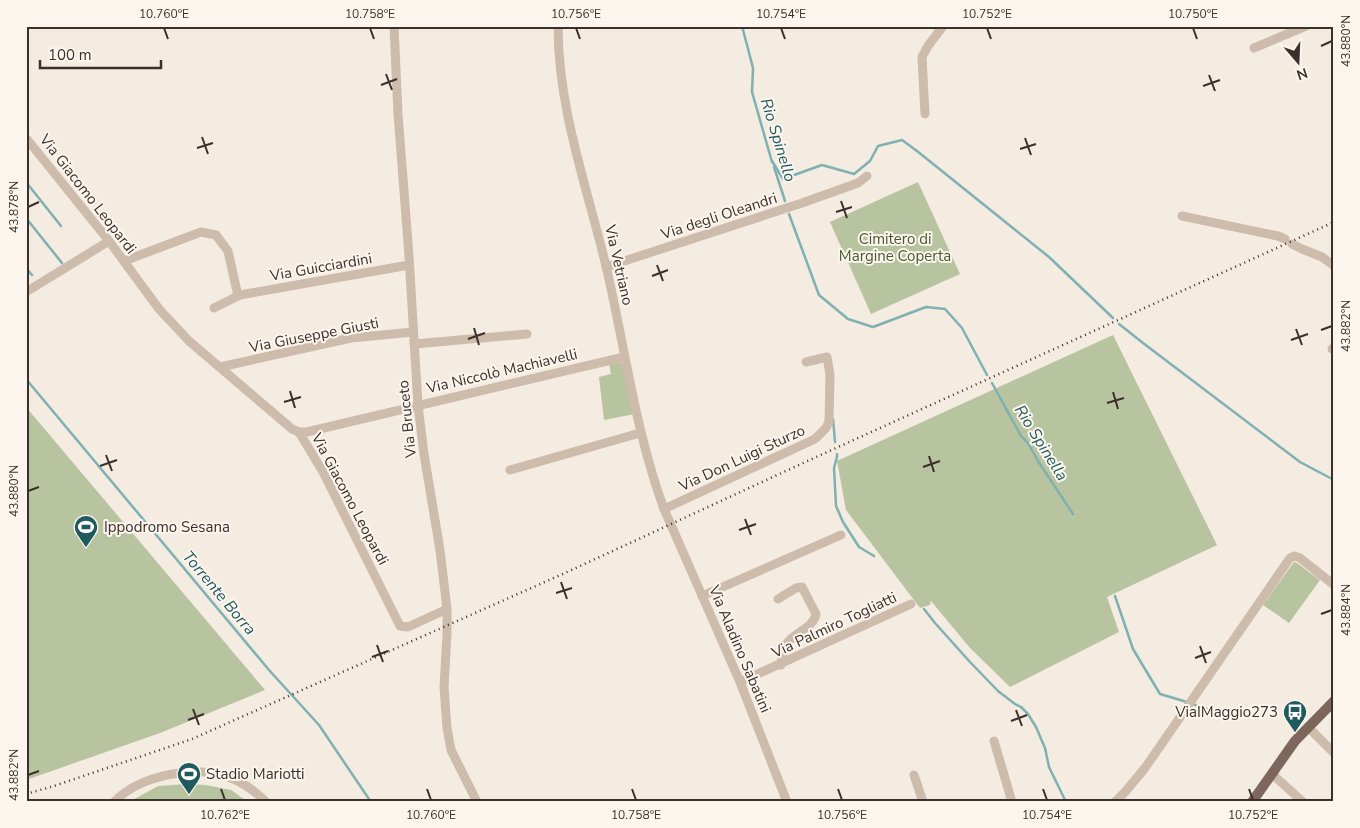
<svg xmlns="http://www.w3.org/2000/svg" width="1360" height="828" font-family="'Nunito Sans',sans-serif">
<style>
.green{fill:#b8c4a0}
.lines{fill:none;stroke-linecap:round;stroke-linejoin:round}
.stream{stroke:#7fb0b2;stroke-width:2.5}
.minor{stroke:#cdbbac;stroke-width:9}
.major{stroke:#7d675c;stroke-width:10}
.rail{stroke:#3b302b;stroke-width:2.5;stroke-dasharray:1 4;stroke-linecap:butt}
.ticks{fill:none;stroke:#3b302b;stroke-width:2}
.labels{text-anchor:middle;dominant-baseline:central;stroke-width:4;stroke-linejoin:round;paint-order:stroke}
.street-label{font-size:15px;fill:#3b302b;stroke:#fbf5ee}
.park-label{font-size:15px;fill:#4a5a2e;stroke:#fbf5ee}
.poi-label{font-size:15px;fill:#3b302b;stroke:#fbf5ee;text-anchor:start}
.water-label{font-size:16px;font-style:italic;fill:#1f5a5e;stroke:#fbf5ee}
.neatline{fill:none;stroke:#3b302b;stroke-width:2}
.ticks-label{font-size:12px;text-anchor:middle;fill:#3b302b}
</style>
<rect width="100%" height="100%" fill="#f4ebe1"/>
<g class="green">
<path d="M918,182L960,274L871,314L830,222Z"/>
<path d="M1113,335L1217,545L1107,597L1119,632L1010,687L970,648L931,601L930,605L920,608L846,510L837,461Z"/>
<path d="M620,362L624,367L635,414L604,420L599,377L611,374L609,364Z"/>
<path d="M26,407L265,690L160,733L26,780Z"/>
<path d="M1294,562L1297,563L1320,580L1289,623L1263,605Z"/>
<path d="M187,784L206,785L231,790L248,802H129L158,786Z"/>
</g>
<g class="lines">
<g class="stream">
<path d="M742,26L753,68L752,92L772,162"/>
<path d="M772,161L783,179L822,165L854,174L870,161L878,146L902,140L917,151L1049,257L1113,318"/>
<path d="M774,167L785,201"/>
<path d="M26,182L61,226"/>
<path d="M789,214L819,295L848,319L873,327L926,307L945,309L962,328L987,375"/>
<path d="M26,218L62,263"/>
<path d="M26,268L32,275"/>
<path d="M1119,324L1143,343L1300,462L1334,480"/>
<path d="M26,379L269,670L319,725L371,802"/>
<path d="M992,383L1021,436L1028,443L1038,461L1073,514"/>
<path d="M833,419L835,442"/>
<path d="M837,454V457L834,468L836,506L843,522L859,547L874,556"/>
<path d="M1115,596L1133,649L1160,694L1187,702"/>
<path d="M924,609L935,623L970,662L998,691L1015,704L1021,707L1028,714L1036,727L1045,748L1049,767L1066,802"/>
<path d="M1192,704L1203,707L1223,717"/>
</g>
<g class="minor">
<path d="M394,26L398,114L409,256L418,405L424,454L440,550L447,609V634L444,687L447,728L451,750L477,802"/>
<path d="M558,26C558,109 587,187 606,266C625,347 635,430 664,509L740,682L787,802"/>
<path d="M1254,48L1306,26"/>
<path d="M925,114L922,57L928,46L943,26"/>
<path d="M26,138L109,241L159,309L189,341L292,429L299,432L323,472L400,626L408,627L447,609"/>
<path d="M1182,216L1278,236L1285,239"/>
<path d="M1292,244L1302,249L1322,257L1334,266"/>
<path d="M124,261L201,232L216,235L228,251L238,296"/>
<path d="M606,267L802,203L858,183L867,176"/>
<path d="M26,292L109,241"/>
<path d="M214,308L240,295L409,265"/>
<path d="M414,344L527,334"/>
<path d="M1332,349L1334,347"/>
<path d="M220,367L351,338L413,332"/>
<path d="M299,432H307L624,357"/>
<path d="M510,470L640,433"/>
<path d="M664,509L815,439L826,428L829,422L830,375L827,357L806,362"/>
<path d="M702,596L841,535"/>
<path d="M778,599L796,588L802,587L816,614C814,627 796,632 788,642C783,648 782,657 781,665"/>
<path d="M740,682L911,604"/>
<path d="M1308,727L1334,753"/>
<path d="M994,741L1012,802"/>
<path d="M1272,774L1303,802"/>
<path d="M914,775L923,802"/>
<path d="M114,802C140,775 196,764 231,778C244,783 256,792 266,802"/>
<path d="M1115,802L1125,792L1145,768L1290,558L1294,556L1300,558L1334,585"/>
</g>
<path class="major" d="M1252,802L1295,741L1334,701"/>
<path class="rail" d="M26,794L54,786L192,739L565,573L814,458L1334,222"/>
</g>
<path class="ticks" d="M164,28L168,39M370,28L374,39M576,28L580,39M781,28L785,39M987,28L991,39M1193,28L1197,39M1321,46L1332,41M386,74L392,90M1209,75L1215,91M381,85L397,79M1203,86L1220,80M202,137L208,154M1025,138L1031,155M197,148L213,143M1020,149L1036,144M841,201L847,218M28,207L39,202M836,212L852,207M657,265L663,281M652,276L668,270M474,328L479,345M1296,329L1302,345M1321,330L1332,326M468,339L485,333M1291,340L1308,334M290,391L295,408M1113,392L1118,409M284,402L301,397M1107,403L1124,398M106,455L112,471M929,456L934,472M100,466L117,460M923,467L940,461M28,491L39,487M745,519L751,535M739,530L756,524M561,582L567,599M556,593L572,588M1321,614L1332,610M377,645L383,662M1200,646L1206,663M372,657L388,651M1195,658L1211,652M193,709L199,725M1016,710L1022,726M188,720L204,714M1011,721L1027,715M28,775L39,771M221,789L225,800M427,789L431,800M632,789L636,800M838,789L842,800M1043,789L1047,800M1249,789L1253,800"/>
<defs>
<g id="stadium-pin" transform="scale(1.25)"><path d="M0 17L-7.5 6A9.5 9.5 0 1 1 7.5 6Z" fill="#1f5a5e" stroke="#fbf5ee"/><path d="M0-5a6.5 5 0 1 0 0 10a6.5 5 0 1 0 0-10ZM-3.5-1.8h7v3.6h-7Z" fill="#fff"/></g>
<g id="bus-pin" transform="scale(1.25)"><path d="M0 17L-7.5 6A9.5 9.5 0 1 1 7.5 6Z" fill="#1f5a5e" stroke="#fbf5ee"/><path d="M-5-6H5V4H4V6H2V4H-2V6H-4V4H-5ZM-3.5-4V0h7V-4ZM-3.5 1.2v1.5H-2V1.2ZM2 1.2v1.5H3.5V1.2Z" fill="#fff"/></g>
</defs>
<g fill-rule="evenodd">
<use href="#stadium-pin" x="86" y="527"/>
<use href="#bus-pin" x="1295" y="712"/>
<use href="#stadium-pin" x="189" y="774"/>
</g>
<g class="labels">
<g class="street-label">
<text transform="translate(88 194) rotate(52)">Via Giacomo Leopardi</text>
<text transform="translate(719 216) rotate(-18)">Via degli Oleandri</text>
<text transform="translate(619 265) rotate(77)">Via Vetriano</text>
<text transform="translate(321 267) rotate(-10)">Via Guicciardini</text>
<text transform="translate(314 335) rotate(-11)">Via Giuseppe Giusti</text>
<text transform="translate(502 371) rotate(-13)">Via Niccolò Machiavelli</text>
<text transform="translate(407 419) rotate(-96)">Via Bruceto</text>
<text transform="translate(742 458) rotate(-25)">Via Don Luigi Sturzo</text>
<text transform="translate(350 499) rotate(62)">Via Giacomo Leopardi</text>
<text transform="translate(834 625) rotate(-25)">Via Palmiro Togliatti</text>
<text transform="translate(740 649) rotate(67)">Via Aladino Sabatini</text>
</g>
<g class="park-label">
<text x="895" y="239">Cimitero di<tspan x="895" dy="17">Margine Coperta</tspan></text>
</g>
<g class="poi-label">
<text x="104" y="527">Ippodromo Sesana</text>
<text x="1278" y="712" text-anchor="end">ViaIMaggio273</text>
<text x="206" y="774">Stadio Mariotti</text>
</g>
<g class="water-label">
<text transform="translate(778 140) rotate(73)">Rio Spinello</text>
<text transform="translate(1041 443) rotate(58)">Rio Spinella</text>
<text transform="translate(219 593) rotate(50)">Torrente Borra</text>
</g>
</g>
<rect width="1360" height="828" fill="none" stroke="#fbf5ee" stroke-width="55"/>
<g transform="translate(1298 62) rotate(161)" stroke="#fbf5ee" stroke-width="4" paint-order="stroke">
<path d="M0-4L9 19L0 12L-9 19Z" fill="#3b302b"/>
<text y="-8" font-size="14" font-weight="bold" text-anchor="middle" fill="#3b302b">N</text>
</g>
<path d="M40 60v8h121v-8" fill="none" stroke="#3b302b" stroke-width="2.5"/>
<text x="48" y="60" font-size="15" fill="#3b302b" stroke="#fbf5ee" stroke-width="4" paint-order="stroke">100 m</text>
<rect x="28" y="28" width="1304" height="772" class="neatline"/>
<g class="ticks-label">
<text x="164" y="18">10.760°E</text>
<text x="370" y="18">10.758°E</text>
<text x="576" y="18">10.756°E</text>
<text x="781" y="18">10.754°E</text>
<text x="987" y="18">10.752°E</text>
<text x="1193" y="18">10.750°E</text>
<text transform="translate(1346 41) rotate(-90)" y="4">43.880°N</text>
<text transform="translate(14 207) rotate(-90)" y="4">43.878°N</text>
<text transform="translate(1346 326) rotate(-90)" y="4">43.882°N</text>
<text transform="translate(14 491) rotate(-90)" y="4">43.880°N</text>
<text transform="translate(1346 610) rotate(-90)" y="4">43.884°N</text>
<text transform="translate(14 775) rotate(-90)" y="4">43.882°N</text>
<text x="225" y="819">10.762°E</text>
<text x="431" y="819">10.760°E</text>
<text x="636" y="819">10.758°E</text>
<text x="842" y="819">10.756°E</text>
<text x="1047" y="819">10.754°E</text>
<text x="1253" y="819">10.752°E</text>
</g>
</svg>
